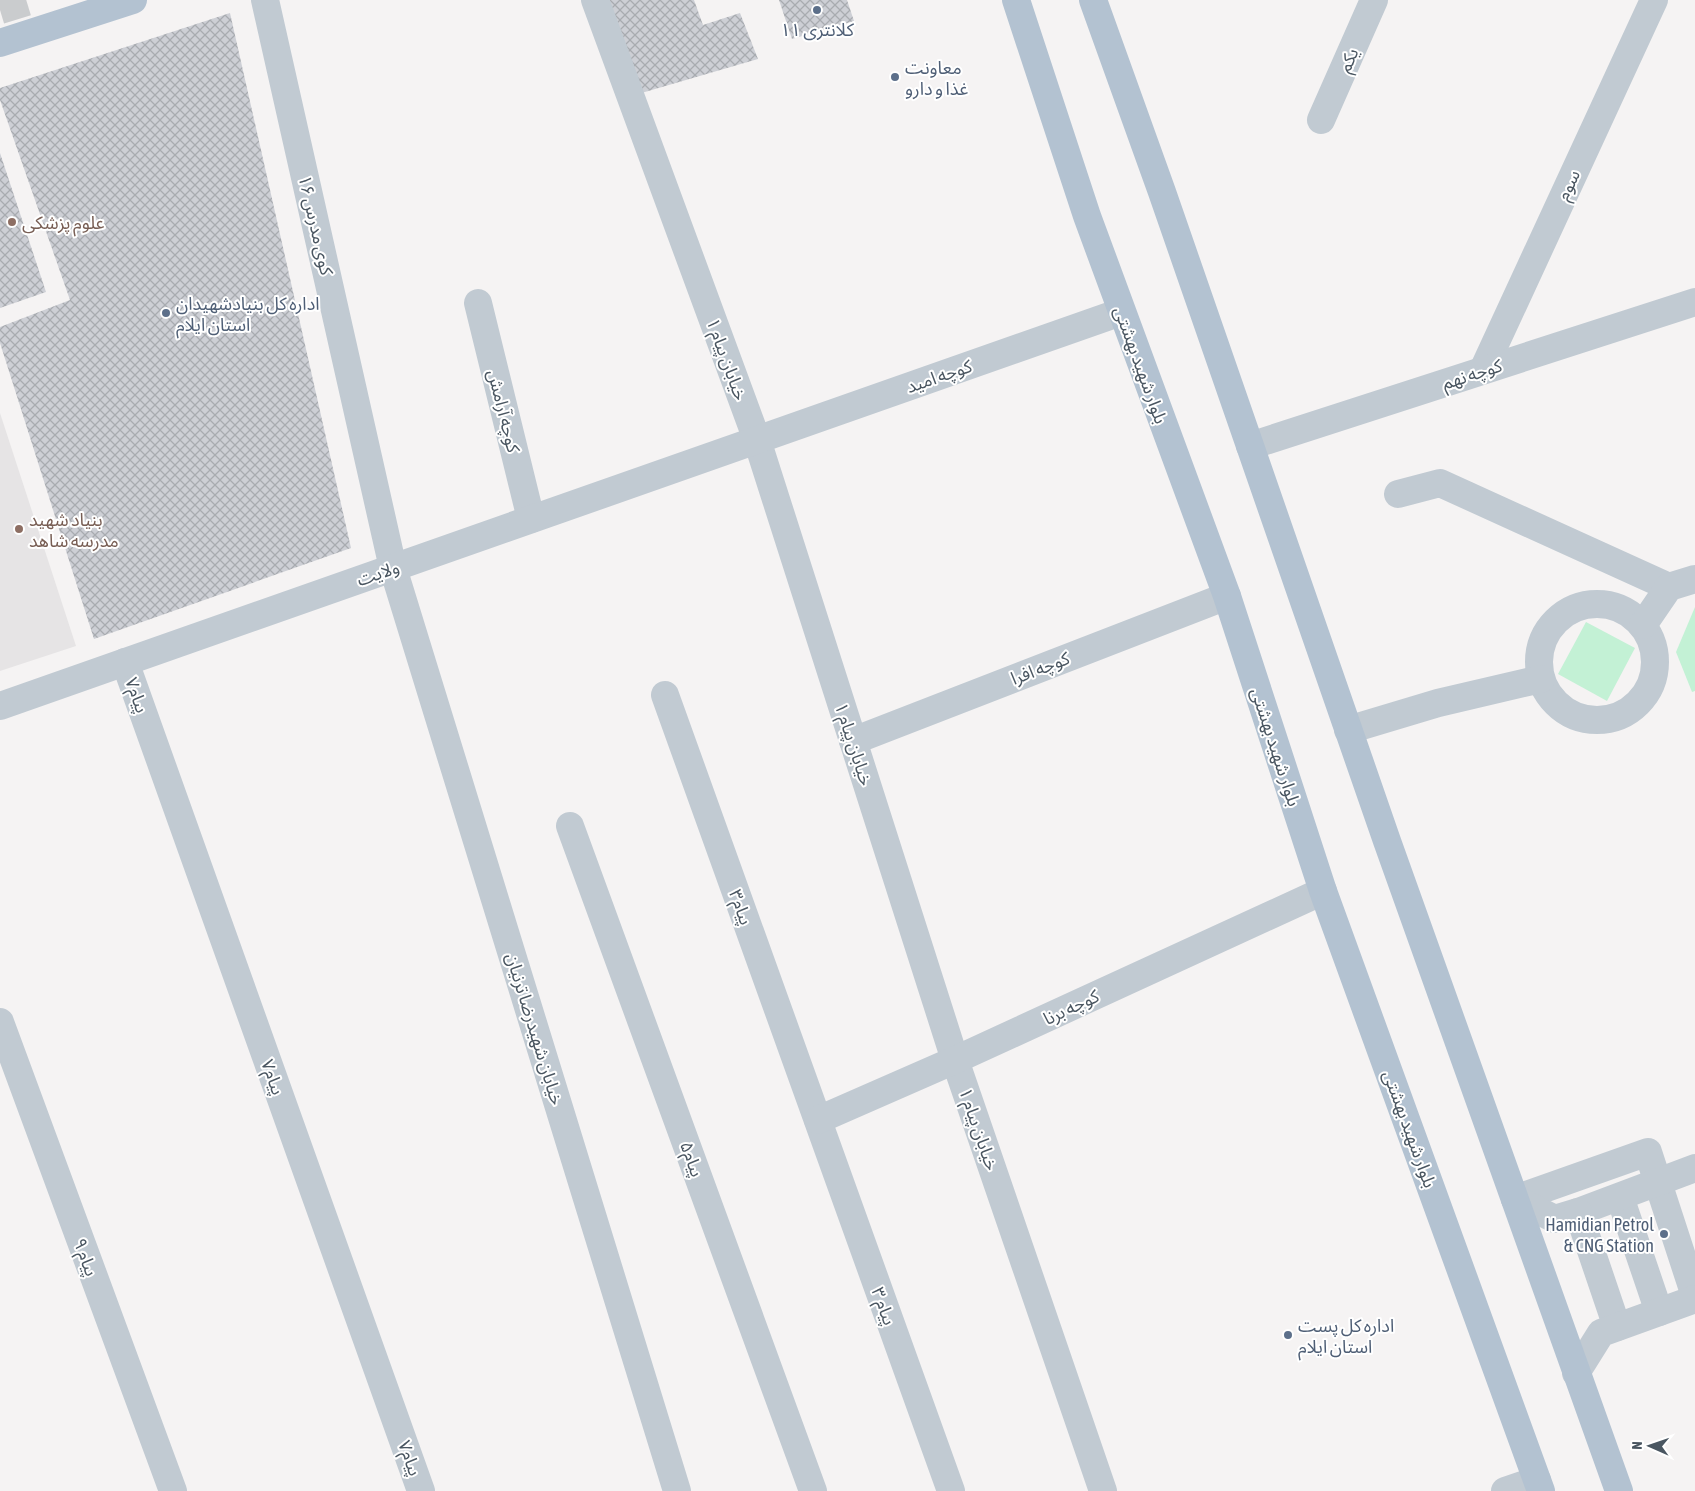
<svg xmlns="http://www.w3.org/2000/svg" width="1695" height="1491" font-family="'Asap Condensed','Noto Sans Arabic',sans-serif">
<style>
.education{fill:#e6e4e5}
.grass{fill:#c3f1d5}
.building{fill:url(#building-cross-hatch)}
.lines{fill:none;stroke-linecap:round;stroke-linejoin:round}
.major-tunnel{stroke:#caccce;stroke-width:28;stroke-dasharray:28 14;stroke-linecap:butt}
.minor{stroke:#c1cad2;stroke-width:28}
.major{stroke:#b3c2d1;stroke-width:28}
.service-dot{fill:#5c6f8a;stroke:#fff;stroke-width:2}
.education-dot{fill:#8d6e63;stroke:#fff;stroke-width:2}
.labels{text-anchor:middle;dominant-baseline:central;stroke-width:4;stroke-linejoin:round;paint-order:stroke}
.service-label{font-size:18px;fill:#4e5e75;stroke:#fff;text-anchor:start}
.street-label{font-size:18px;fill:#4a5661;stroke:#fff}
.education-label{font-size:18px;fill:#785e54;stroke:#fff;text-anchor:start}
</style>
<defs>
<pattern id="building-cross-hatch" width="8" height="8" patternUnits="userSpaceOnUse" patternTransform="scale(1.25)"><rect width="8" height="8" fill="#cdcfd5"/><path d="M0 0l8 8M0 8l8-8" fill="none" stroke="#a8abb0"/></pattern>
</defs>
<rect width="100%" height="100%" fill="#f5f3f3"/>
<path class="education" d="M0,413L76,646L0,671Z"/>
<g class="grass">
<path d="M1695,607V691L1692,692L1676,652Z"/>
<path d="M1586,622L1635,648L1607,701L1558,674Z"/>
</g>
<g class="building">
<path d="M609,0H694L703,25L740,13L758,59L638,94Z"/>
<path d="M779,0H847L854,21L792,39Z"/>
<path d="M230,13L351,548L94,639L0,343V327L70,300L0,100V88Z"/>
<path d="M0,153L46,292L0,308Z"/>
</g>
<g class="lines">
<path class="major-tunnel" d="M0,10L33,0"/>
<g class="minor">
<path d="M265,0L393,568L677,1491"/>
<path d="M595,0L757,440L955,1060L1103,1491"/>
<path d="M1321,120L1374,0"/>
<path d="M478,303L531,519"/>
<path d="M1483,370L1654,0"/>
<path d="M1250,446L1695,302"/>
<path d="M1398,494L1440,483L1669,587"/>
<circle cx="1597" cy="662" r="58"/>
<path d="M1643,625L1669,587L1695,579"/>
<path d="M125,662L421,1491"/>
<path d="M665,695L951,1491"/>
<path d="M0,706L1121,312"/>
<path d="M1348,730L1438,703L1541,679"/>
<path d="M853,741L1227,596"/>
<path d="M570,826L813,1491"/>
<path d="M0,1022L173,1491"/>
<path d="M818,1120L955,1060L1323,891"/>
<path d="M1620,1197L1659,1312"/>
<path d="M1515,1199L1648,1152L1695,1296"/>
<path d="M1515,1199L1555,1219L1578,1212L1695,1168"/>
<path d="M1578,1212L1617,1327"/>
<path d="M1576,1373L1601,1333L1695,1299"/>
<path d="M1505,1491L1537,1480"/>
</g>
<g class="major">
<path d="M1016,0L1087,216L1227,596L1323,891L1541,1491"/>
<path d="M1093,0L1162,192L1387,841L1619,1491"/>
<path d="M0,43L133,0"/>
</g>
</g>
<g class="service-dot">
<circle cx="817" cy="10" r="5"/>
<circle cx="895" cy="77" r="5"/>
<circle cx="166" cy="313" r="5"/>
<circle cx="1664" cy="1234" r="5"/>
<circle cx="1288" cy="1335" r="5"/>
</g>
<g class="education-dot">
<circle cx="12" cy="222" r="5"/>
<circle cx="19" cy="529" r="5"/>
</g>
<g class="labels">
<g class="service-label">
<text x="817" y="29" text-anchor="middle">کلانتری ۱۱</text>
<text x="905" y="67">معاونت<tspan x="905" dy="21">غذا و دارو</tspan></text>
<text x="176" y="303">اداره کل بنیادشهیدان<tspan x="176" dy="21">استان ایلام</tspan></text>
<text x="1654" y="1224" text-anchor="end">Hamidian Petrol<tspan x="1654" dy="21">&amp; CNG Station</tspan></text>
<text x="1298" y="1325">اداره کل پست<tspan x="1298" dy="21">استان ایلام</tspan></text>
</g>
<g class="street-label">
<text transform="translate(1348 60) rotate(-66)">یکم</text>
<text transform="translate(1568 185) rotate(-65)">سوم</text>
<text transform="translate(316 225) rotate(77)">کوی مدرس ۱۶</text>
<text transform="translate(727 359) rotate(70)">خیابان پیام ۱</text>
<text transform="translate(1141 365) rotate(70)">بلوار شهید بهشتی</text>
<text transform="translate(1472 374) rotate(-18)">کوچه نهم</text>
<text transform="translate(939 376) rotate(-19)">کوچه امید</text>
<text transform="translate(504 411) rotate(76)">کوچه آرامش</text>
<text transform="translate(378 573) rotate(-19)">ولایت</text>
<text transform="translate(1040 668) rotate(-21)">کوچه افرا</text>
<text transform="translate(137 695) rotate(70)">پیام۷</text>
<text transform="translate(854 744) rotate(72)">خیابان پیام ۱</text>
<text transform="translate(1276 747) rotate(72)">بلوار شهید بهشتی</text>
<text transform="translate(741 907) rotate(70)">پیام۳</text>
<text transform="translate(1071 1007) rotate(-25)">کوچه برنا</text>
<text transform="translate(535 1029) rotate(73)">خیابان شهیدرضا ترنیان</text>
<text transform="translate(273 1077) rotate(70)">پیام۷</text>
<text transform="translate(979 1129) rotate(71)">خیابان پیام ۱</text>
<text transform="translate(1410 1129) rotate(70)">بلوار شهید بهشتی</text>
<text transform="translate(692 1159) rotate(70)">پیام۵</text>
<text transform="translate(86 1257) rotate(70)">پیام ۹</text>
<text transform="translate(884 1306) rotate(70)">پیام ۳</text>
<text transform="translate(410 1458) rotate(70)">پیام۷</text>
</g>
<g class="education-label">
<text x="22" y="222">علوم پزشکی</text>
<text x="29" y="519">بنیاد شهید<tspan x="29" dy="21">مدرسه شاهد</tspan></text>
</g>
</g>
<g transform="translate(1650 1446) rotate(272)" stroke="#ffffff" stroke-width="4" paint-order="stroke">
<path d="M0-4L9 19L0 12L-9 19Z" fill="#4a5661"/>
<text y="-8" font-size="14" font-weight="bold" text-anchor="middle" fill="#4a5661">N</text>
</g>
</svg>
